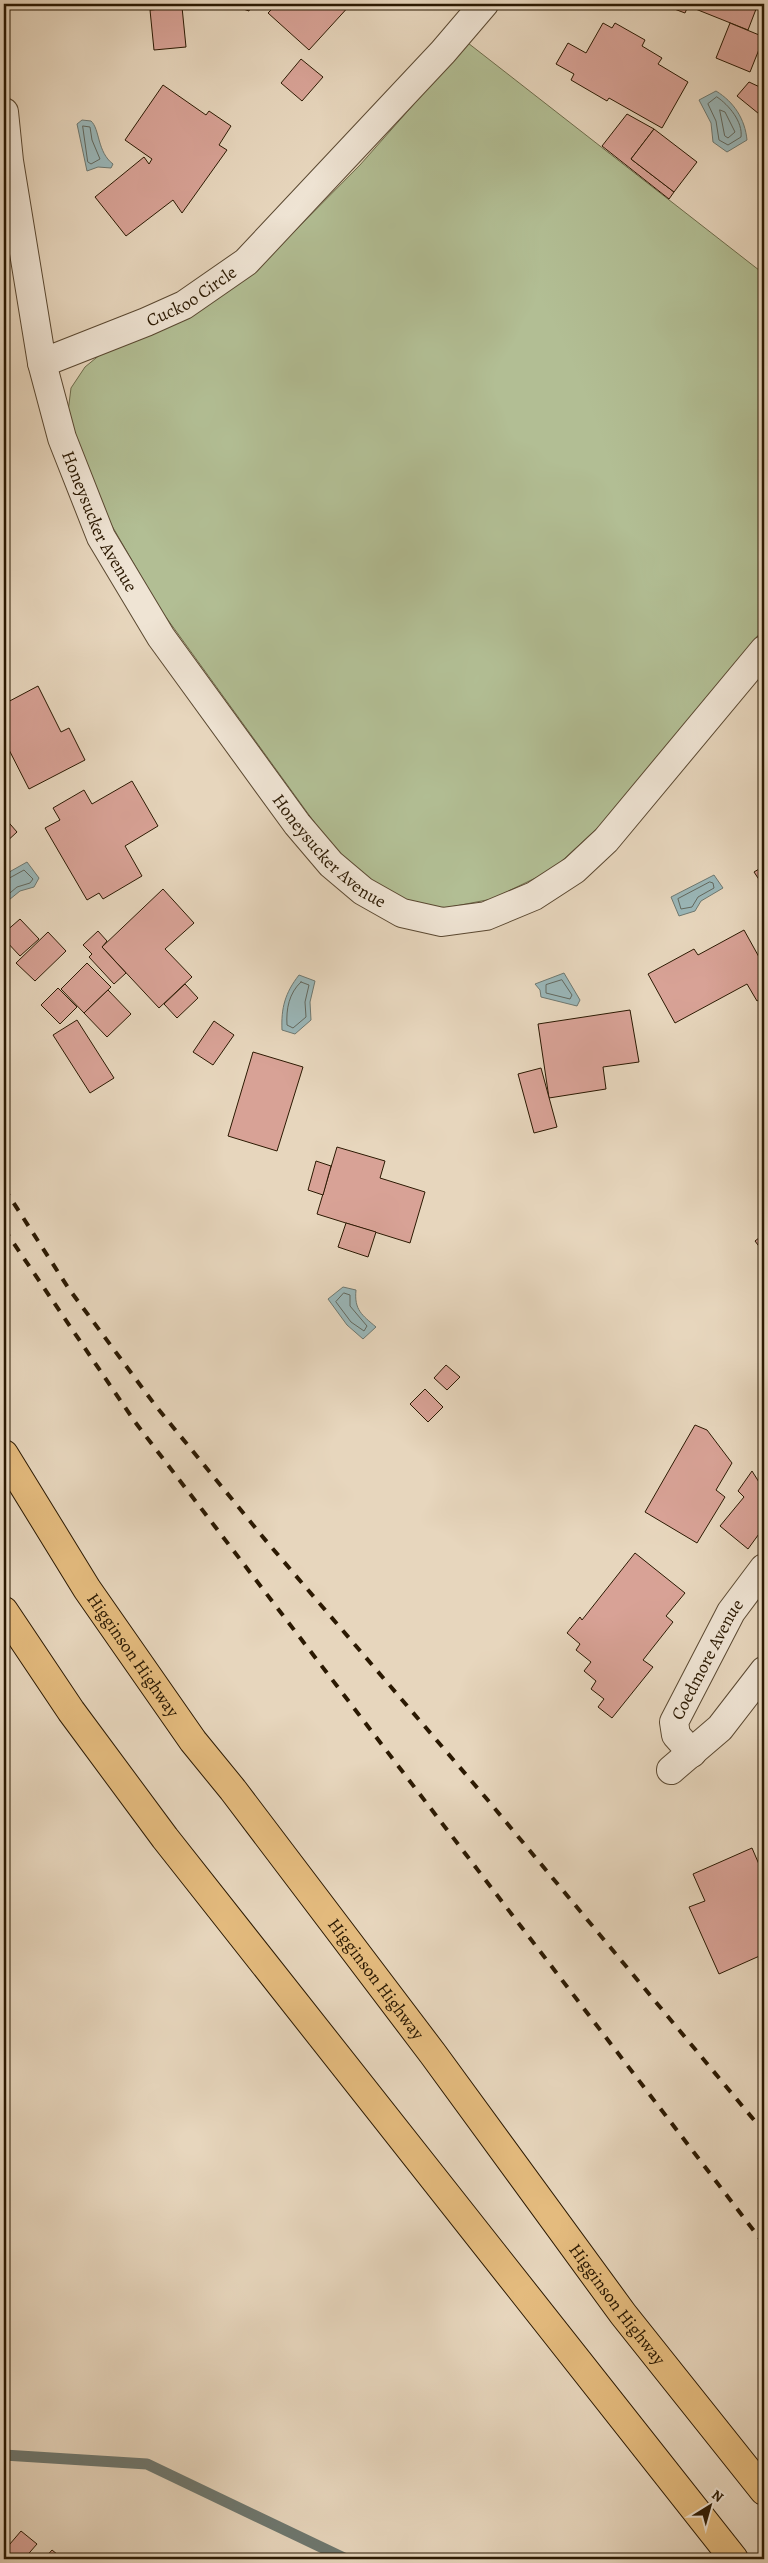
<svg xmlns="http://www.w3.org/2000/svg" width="768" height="2563" font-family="Alegreya,serif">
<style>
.green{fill:#b2be94;stroke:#6e6c4b}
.water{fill:#9ab7b9;stroke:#6e7870}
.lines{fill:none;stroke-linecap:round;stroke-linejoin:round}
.shore{stroke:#62685e;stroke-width:1}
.stream{stroke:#6e7870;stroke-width:11}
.building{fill:#d8a296;stroke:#2b1902}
.minor-casing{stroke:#5a4831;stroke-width:30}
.highway-casing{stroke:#2b1902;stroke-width:30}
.minor{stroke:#efe4d4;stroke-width:28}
.highway{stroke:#e4bb7e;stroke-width:28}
.rail{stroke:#2b1902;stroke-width:4;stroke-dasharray:9 9;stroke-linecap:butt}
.labels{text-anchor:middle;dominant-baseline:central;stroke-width:5;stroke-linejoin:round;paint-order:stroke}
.street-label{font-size:18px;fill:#2b1902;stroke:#efe4d4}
</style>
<rect width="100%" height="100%" fill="#e7d6bd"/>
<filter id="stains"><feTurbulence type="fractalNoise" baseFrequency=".004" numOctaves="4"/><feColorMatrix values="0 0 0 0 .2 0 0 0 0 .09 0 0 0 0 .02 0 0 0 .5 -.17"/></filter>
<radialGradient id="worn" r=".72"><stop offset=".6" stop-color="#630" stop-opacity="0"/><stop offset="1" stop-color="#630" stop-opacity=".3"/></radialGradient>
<path class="green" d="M468,43L764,274V628L618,809L552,870L492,899L440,909L396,903L338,855L160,609L89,486L67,420L71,388L85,367L118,340L266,260L360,165Z"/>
<g class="water">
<path d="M716,91C734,102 745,119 747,140L727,152L713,142L711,123L699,100Z"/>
<path d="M82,120L91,121C100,129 97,152 113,164L111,168L98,167L87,171L77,124Z"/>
<path d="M27,862L39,878L34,887L20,891L4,904V878L11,871Z"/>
<path d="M714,875L723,888L701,901L695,911L679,916L671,897Z"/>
<path d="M564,973L580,1000L577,1006L541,997L540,990L535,984Z"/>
<path d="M299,975L315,981L310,1002L311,1020L295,1034L282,1030C281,1008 285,993 299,975Z"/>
<path d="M343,1287L356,1290C354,1310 362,1315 376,1327L363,1339L347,1325L328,1299Z"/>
</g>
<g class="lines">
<g class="shore">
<path d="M717,97C729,105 743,122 741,137L728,145L719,140L716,121L708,104Z"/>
<path d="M720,110L725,112L735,132L728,138L725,136Z"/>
<path d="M83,126L90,127L92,140L100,159L91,164L88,162Z"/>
<path d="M4,881L24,870L33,879L30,883L17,887L4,898"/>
<path d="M710,882L713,883L714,888L698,897L692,907L681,909L678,899Z"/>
<path d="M562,980L572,995L570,999L546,993V985Z"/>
<path d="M301,982L309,985L305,1002L306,1017L293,1028L287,1025C286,1009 289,993 301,982Z"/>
<path d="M344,1293L350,1295V1306L367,1326L364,1331L351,1322L336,1302Z"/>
</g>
<path class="stream" d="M4,2455L147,2464L346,2559"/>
</g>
<g class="building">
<path d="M102,4H214L150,10V5L102,9Z"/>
<path d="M229,4H251L249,11Z"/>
<path d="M277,4H351L309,50L268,13Z"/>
<path d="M661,4H758L748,30L688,6L685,13Z"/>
<path d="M182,7L186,47L154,50L150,10Z"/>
<path d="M603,23L612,28L615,23L645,40L642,46L662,58L658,64L688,82L662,128L609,98L607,101L571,80L574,74L556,64L568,43L586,53Z"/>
<path d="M730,23L764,37L750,72L716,58Z"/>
<path d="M301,59L323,77L302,101L281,83Z"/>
<path d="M749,82L764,89V118L737,96Z"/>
<path d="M163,85L206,115L209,111L231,126L219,145L227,150L182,213L173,200L126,236L95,197L144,157L149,164L152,159L125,140Z"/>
<path d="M627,114L654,129L631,159L674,192L669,199L602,146Z"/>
<path d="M654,129L697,162L674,192L631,159Z"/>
<path d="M38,686L61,732L69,728L85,760L29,789L4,740V704Z"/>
<path d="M132,781L158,826L125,846L142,876L103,899L99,893L87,900L45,828L60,820L53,808L84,790L92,804Z"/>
<path d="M4,817L17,832L4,844Z"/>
<path d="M764,866V887L754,872Z"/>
<path d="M163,889L194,923L165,949L192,977L159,1008L102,947Z"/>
<path d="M20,919L39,939L20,956L4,939V933Z"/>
<path d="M744,930L764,966V997L757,1001L747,984L675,1023L648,974L694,949L698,955Z"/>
<path d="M98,931L107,941L102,947L126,973L114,984L89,957L92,954L83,945Z"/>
<path d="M48,932L66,951L35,981L16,963Z"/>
<path d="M87,963L111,987L84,1013L61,989Z"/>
<path d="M185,984L198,998L177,1018L164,1004Z"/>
<path d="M58,988L77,1007L60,1024L41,1005Z"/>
<path d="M108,990L131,1014L107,1037L84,1013Z"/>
<path d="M630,1010L639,1062L603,1067L606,1089L549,1098L538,1024Z"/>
<path d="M77,1020L114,1078L90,1093L53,1035Z"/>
<path d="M214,1021L234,1035L213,1065L193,1052Z"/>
<path d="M253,1052L303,1067L277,1151L228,1136Z"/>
<path d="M541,1068L557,1127L534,1133L518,1074Z"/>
<path d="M337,1147L385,1161L380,1178L425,1192L410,1243L317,1214Z"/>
<path d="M316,1161L331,1166L323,1195L308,1190Z"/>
<path d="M346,1223L376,1232L368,1257L338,1247Z"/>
<path d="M764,1234V1253L755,1241Z"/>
<path d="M446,1365L460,1377L447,1390L434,1378Z"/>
<path d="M425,1389L443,1407L428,1422L410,1404Z"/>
<path d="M695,1425L707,1430L732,1463L716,1490L725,1497L697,1543L645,1512Z"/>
<path d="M752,1471L764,1490V1496L759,1504L764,1508V1527L748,1549L720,1526L744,1497L738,1491Z"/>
<path d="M635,1553L685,1593L666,1616L673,1622L643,1660L653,1667L612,1718L598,1707L604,1699L591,1689L596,1681L584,1671L591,1662L576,1650L580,1644L567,1633L580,1617L582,1620Z"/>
<path d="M752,1848L764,1876V1954L719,1974L689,1907L705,1901L693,1874Z"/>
<path d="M21,2531L37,2544L24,2559H4V2551Z"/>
<path d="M52,2550L63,2559H44Z"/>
</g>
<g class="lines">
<g class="minor-casing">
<g id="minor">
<path id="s1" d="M4,112L9,161L42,363L146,322L184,305L246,262L443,52L484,4"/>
<path id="s2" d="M42,363L62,438L101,537L161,637L297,824L331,864L363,891L402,913L442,922L486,916L534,896L574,870L606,840L764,650"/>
<path id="s3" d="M692,1753L676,1735L674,1722L731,1612L764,1568"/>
<path d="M671,1770L720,1728L764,1671"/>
</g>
</g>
<g class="highway-casing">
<g id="highway">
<path id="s4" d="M4,1454L87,1589L193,1741L233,1790L433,2054L623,2314L764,2491"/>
<path d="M4,1611L71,1711L165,1838L734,2559"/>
</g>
</g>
<use href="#minor" class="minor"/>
<use href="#highway" class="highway"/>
<g class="rail">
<path d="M4,1188L69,1289L155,1405L267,1542L486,1798L764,2132"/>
<path d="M4,1229L135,1422L764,2244"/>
</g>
</g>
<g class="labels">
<g class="street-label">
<text stroke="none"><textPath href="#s1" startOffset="418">Cuckoo Circle</textPath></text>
<text stroke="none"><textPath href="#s2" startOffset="169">Honeysucker Avenue</textPath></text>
<text stroke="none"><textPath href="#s2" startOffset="574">Honeysucker Avenue</textPath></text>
<text stroke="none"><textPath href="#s4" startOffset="239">Higginson Highway</textPath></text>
<text stroke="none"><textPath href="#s3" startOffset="108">Coedmore Avenue</textPath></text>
<text stroke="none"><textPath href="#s4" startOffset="644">Higginson Highway</textPath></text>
<text stroke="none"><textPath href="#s4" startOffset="1049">Higginson Highway</textPath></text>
</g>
</g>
<rect width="768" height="2563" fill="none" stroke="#e7d6bd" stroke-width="20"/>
<rect x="5" y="5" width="758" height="2553" fill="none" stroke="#2b1902" stroke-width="2.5"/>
<rect x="10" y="10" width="748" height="2543" fill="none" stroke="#2b1902"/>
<g transform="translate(710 2506) rotate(37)" stroke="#efe4d4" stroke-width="4" paint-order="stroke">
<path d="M0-4L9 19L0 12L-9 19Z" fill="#2b1902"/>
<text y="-8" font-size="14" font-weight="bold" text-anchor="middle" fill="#2b1902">N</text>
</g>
<rect width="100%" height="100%" filter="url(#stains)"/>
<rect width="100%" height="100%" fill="url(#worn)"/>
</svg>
